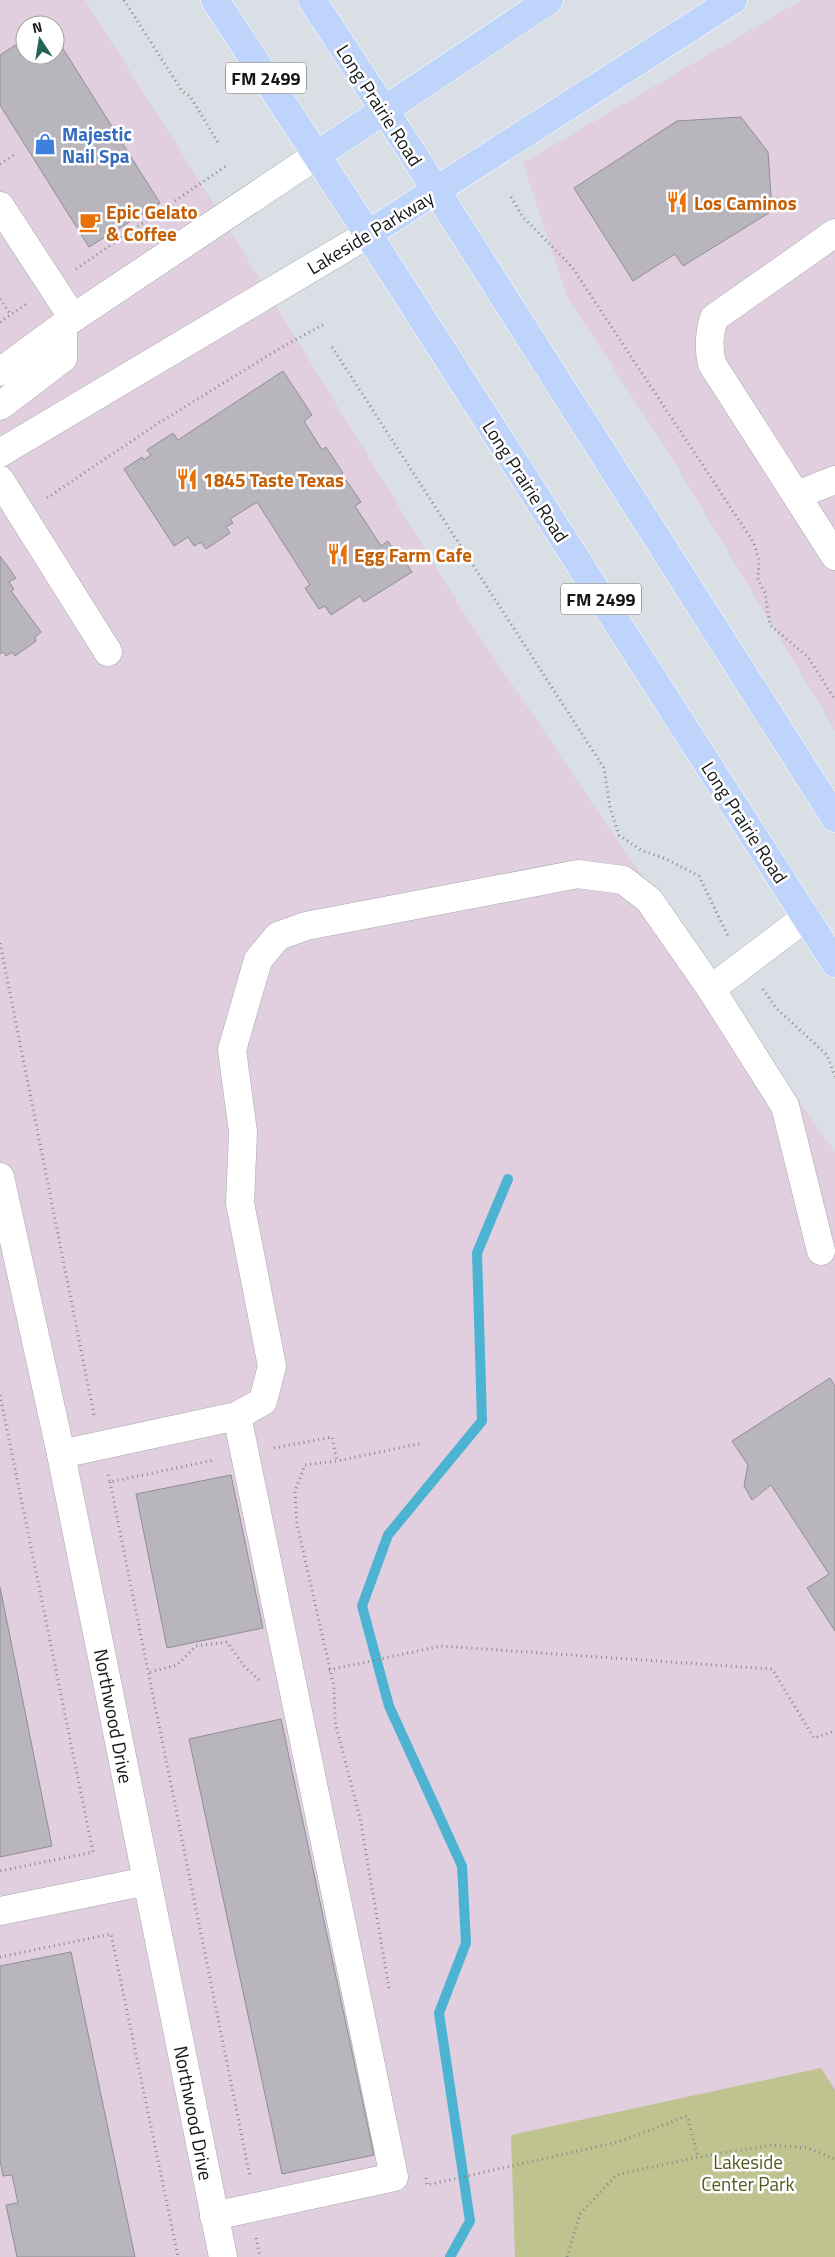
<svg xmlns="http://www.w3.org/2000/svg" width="835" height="2257" font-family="'Titillium Web',sans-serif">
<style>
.commercial{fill:#e1cede;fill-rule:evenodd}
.green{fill:#bfc390}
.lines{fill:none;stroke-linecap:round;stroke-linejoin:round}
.stream{stroke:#4cb3d2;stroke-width:10}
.building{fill:#b8b5bc;stroke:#908e94}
.minor-casing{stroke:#a5abb0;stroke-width:29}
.major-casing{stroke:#fff;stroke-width:29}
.path{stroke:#858a8e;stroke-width:3;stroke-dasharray:1 4;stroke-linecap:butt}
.minor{stroke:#fff;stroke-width:28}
.major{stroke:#bfd4fa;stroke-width:28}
.labels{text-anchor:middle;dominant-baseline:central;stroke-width:5;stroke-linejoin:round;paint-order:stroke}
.shield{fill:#fff;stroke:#5b5d5e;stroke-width:1}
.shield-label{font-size:18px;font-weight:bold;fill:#151719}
.street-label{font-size:19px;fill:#151719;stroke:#fff}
.shop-label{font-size:19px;font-weight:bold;fill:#366cbe;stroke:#fff;text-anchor:start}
.food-label{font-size:19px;font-weight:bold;fill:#c56008;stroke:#fff;text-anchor:start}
.park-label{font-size:19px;fill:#56591e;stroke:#fff}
</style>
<rect width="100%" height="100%" fill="#d9dfe5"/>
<g class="commercial">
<path d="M0,0H85L202,185L464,613L600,815L835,1152V2257H0ZM25,25H55V55H25Z"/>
<path d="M802,0H835V730L667,450L567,297L523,163Z"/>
</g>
<path class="green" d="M821,2068L835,2090V2257H515L511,2135Z"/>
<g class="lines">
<path class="stream" d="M450,2257L470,2221L439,2013L466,1943L462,1866L389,1706L362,1606L388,1535L482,1421L477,1253L508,1179"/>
</g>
<g class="building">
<path d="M55,36L160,203L89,247L0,105V55L25,39V55H55Z"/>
<path d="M741,117L768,152L772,211L683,266L675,254L633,281L574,188L677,121Z"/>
<path d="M283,371L312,415L304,421L322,450L326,447L343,473L338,476L342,482L346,480L361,502L355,506L381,546L388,541L398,557L401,555L412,572L364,602L360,596L331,615L325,606L319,609L305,588L310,585L257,502L230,519L233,523L226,527L230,533L206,549L201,542L194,546L188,537L174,546L124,469L142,457L144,460L151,455L147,450L173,433L178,440Z"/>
<path d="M0,556L16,578L9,582L14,589L11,591L41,632L35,637L36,641L15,656L12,652L6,656L3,652L0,654Z"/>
<path d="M830,1378L835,1386V1631L807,1588L829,1574L771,1485L752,1500L744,1486L748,1465L732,1441Z"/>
<path d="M231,1475L263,1628L167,1648L136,1494Z"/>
<path d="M0,1587L52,1846L0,1857Z"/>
<path d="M281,1719L374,2155L282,2174L189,1739Z"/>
<path d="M71,1952L135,2257H17L6,2205L18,2203L12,2175L3,2176L0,2160V1966Z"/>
</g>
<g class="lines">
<g class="minor-casing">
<g id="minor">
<path d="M0,206L73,318"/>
<path d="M835,233L714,318C709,334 708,347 712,364L835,556"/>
<path d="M0,372L73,318L317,155"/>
<path d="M0,406L63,358V327"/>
<path d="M0,453L368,234"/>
<path d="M0,480L108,652"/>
<path d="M797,495L835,480"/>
<path d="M806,917L711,989L785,1106L821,1251"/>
<path d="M0,1177L61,1454L223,2257"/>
<path d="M61,1454L237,1416L263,1401L272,1366L240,1203L243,1132L232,1050L258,960L278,936L306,926L578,874L623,880L649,900L711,989"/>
<path d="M0,1911L147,1881"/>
<path d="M214,2216L394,2177L237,1416"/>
</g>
</g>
<g class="major-casing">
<g id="major">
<path d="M215,0L368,234L835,963"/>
<path d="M312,0L411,151L835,818"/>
<path d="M317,155L549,0"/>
<path d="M368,234L733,0"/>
</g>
</g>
<g class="path">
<path d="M124,0L182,91L190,96L219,144"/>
<path d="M0,164L15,154"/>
<path d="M511,197L523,217L572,267L754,543L759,561L758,580L765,593L770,625L808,657L835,700"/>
<path d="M76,269L226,166"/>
<path d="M0,299L11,315"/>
<path d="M0,322L28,303"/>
<path d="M332,347L604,768L610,807L619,835L641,850L666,859L699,876L729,938"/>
<path d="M47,498L154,426L277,350L326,323"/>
<path d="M0,943L94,1415"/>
<path d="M763,989L776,1008L827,1055L835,1077"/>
<path d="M0,1395L93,1852L0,1871"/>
<path d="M274,1448L332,1437L337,1461"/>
<path d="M108,1475L110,1482L214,1460"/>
<path d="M110,1482L250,2177"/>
<path d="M329,1670L441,1646L772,1669L814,1738L835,1731"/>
<path d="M150,1672L177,1665L196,1646L227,1642L244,1666L259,1680"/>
<path d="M0,1957L111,1934L178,2257"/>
<path d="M389,1988L360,1818L335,1722L334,1687L297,1524L295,1491L305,1465L337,1461L423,1443"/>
<path d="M426,2178L427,2185L618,2142L687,2116L698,2157"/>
<path d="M256,2238L260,2257"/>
<path d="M567,2257L580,2214L616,2175L698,2157L772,2145L808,2148L835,2159"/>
</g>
<use href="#minor" class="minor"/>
<use href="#major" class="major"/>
</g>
<defs>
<g id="shop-bare" transform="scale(1.725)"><path d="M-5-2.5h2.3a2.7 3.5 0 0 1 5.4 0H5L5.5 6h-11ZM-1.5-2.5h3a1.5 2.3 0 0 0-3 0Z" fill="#3f7fe0" stroke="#fff" stroke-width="2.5" paint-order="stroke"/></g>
<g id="restaurant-bare" transform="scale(1.725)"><path d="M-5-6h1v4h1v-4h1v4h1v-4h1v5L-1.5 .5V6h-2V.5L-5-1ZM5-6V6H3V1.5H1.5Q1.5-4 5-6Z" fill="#e8710a" stroke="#fff" stroke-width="2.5" paint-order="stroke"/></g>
<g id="cafe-bare" transform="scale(1.725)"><path d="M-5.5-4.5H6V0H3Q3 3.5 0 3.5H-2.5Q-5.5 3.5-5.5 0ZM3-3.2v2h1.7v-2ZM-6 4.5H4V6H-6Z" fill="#e8710a" stroke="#fff" stroke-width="2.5" paint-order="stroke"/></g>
</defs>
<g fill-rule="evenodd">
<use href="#shop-bare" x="45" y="144"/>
<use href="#restaurant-bare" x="677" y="202"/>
<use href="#cafe-bare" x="90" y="222"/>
<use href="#restaurant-bare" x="187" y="479"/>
<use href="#restaurant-bare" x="338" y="554"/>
</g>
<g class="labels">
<g class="shield">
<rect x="226" y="62.5" width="80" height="31" rx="4"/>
<rect x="561" y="583.5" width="80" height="31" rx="4"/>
</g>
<g class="shield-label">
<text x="266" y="78">FM 2499</text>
<text x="601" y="599">FM 2499</text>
</g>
<g class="street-label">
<text transform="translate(380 105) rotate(57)">Long Prairie Road</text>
<text transform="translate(370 232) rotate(-31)">Lakeside Parkway</text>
<text transform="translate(526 481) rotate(57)">Long Prairie Road</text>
<text transform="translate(745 822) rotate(57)">Long Prairie Road</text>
<text transform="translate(114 1716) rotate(79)">Northwood Drive</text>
<text transform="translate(194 2113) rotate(79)">Northwood Drive</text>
</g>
<g class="shop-label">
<text x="62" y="133">Majestic<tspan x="62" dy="22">Nail Spa</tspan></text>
</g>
<g class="food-label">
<text x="694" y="202">Los Caminos</text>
<text x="106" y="211">Epic Gelato<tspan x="106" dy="22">&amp; Coffee</tspan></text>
<text x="203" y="479">1845 Taste Texas</text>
<text x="354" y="554">Egg Farm Cafe</text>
</g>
<g class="park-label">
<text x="748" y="2161">Lakeside<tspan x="748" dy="22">Center Park</tspan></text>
</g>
</g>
<g transform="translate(40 40) rotate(348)"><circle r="24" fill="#ffffff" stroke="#a1a2a3"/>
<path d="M0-4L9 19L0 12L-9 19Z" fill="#206558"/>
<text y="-8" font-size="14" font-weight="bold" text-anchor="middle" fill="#151719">N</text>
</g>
</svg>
